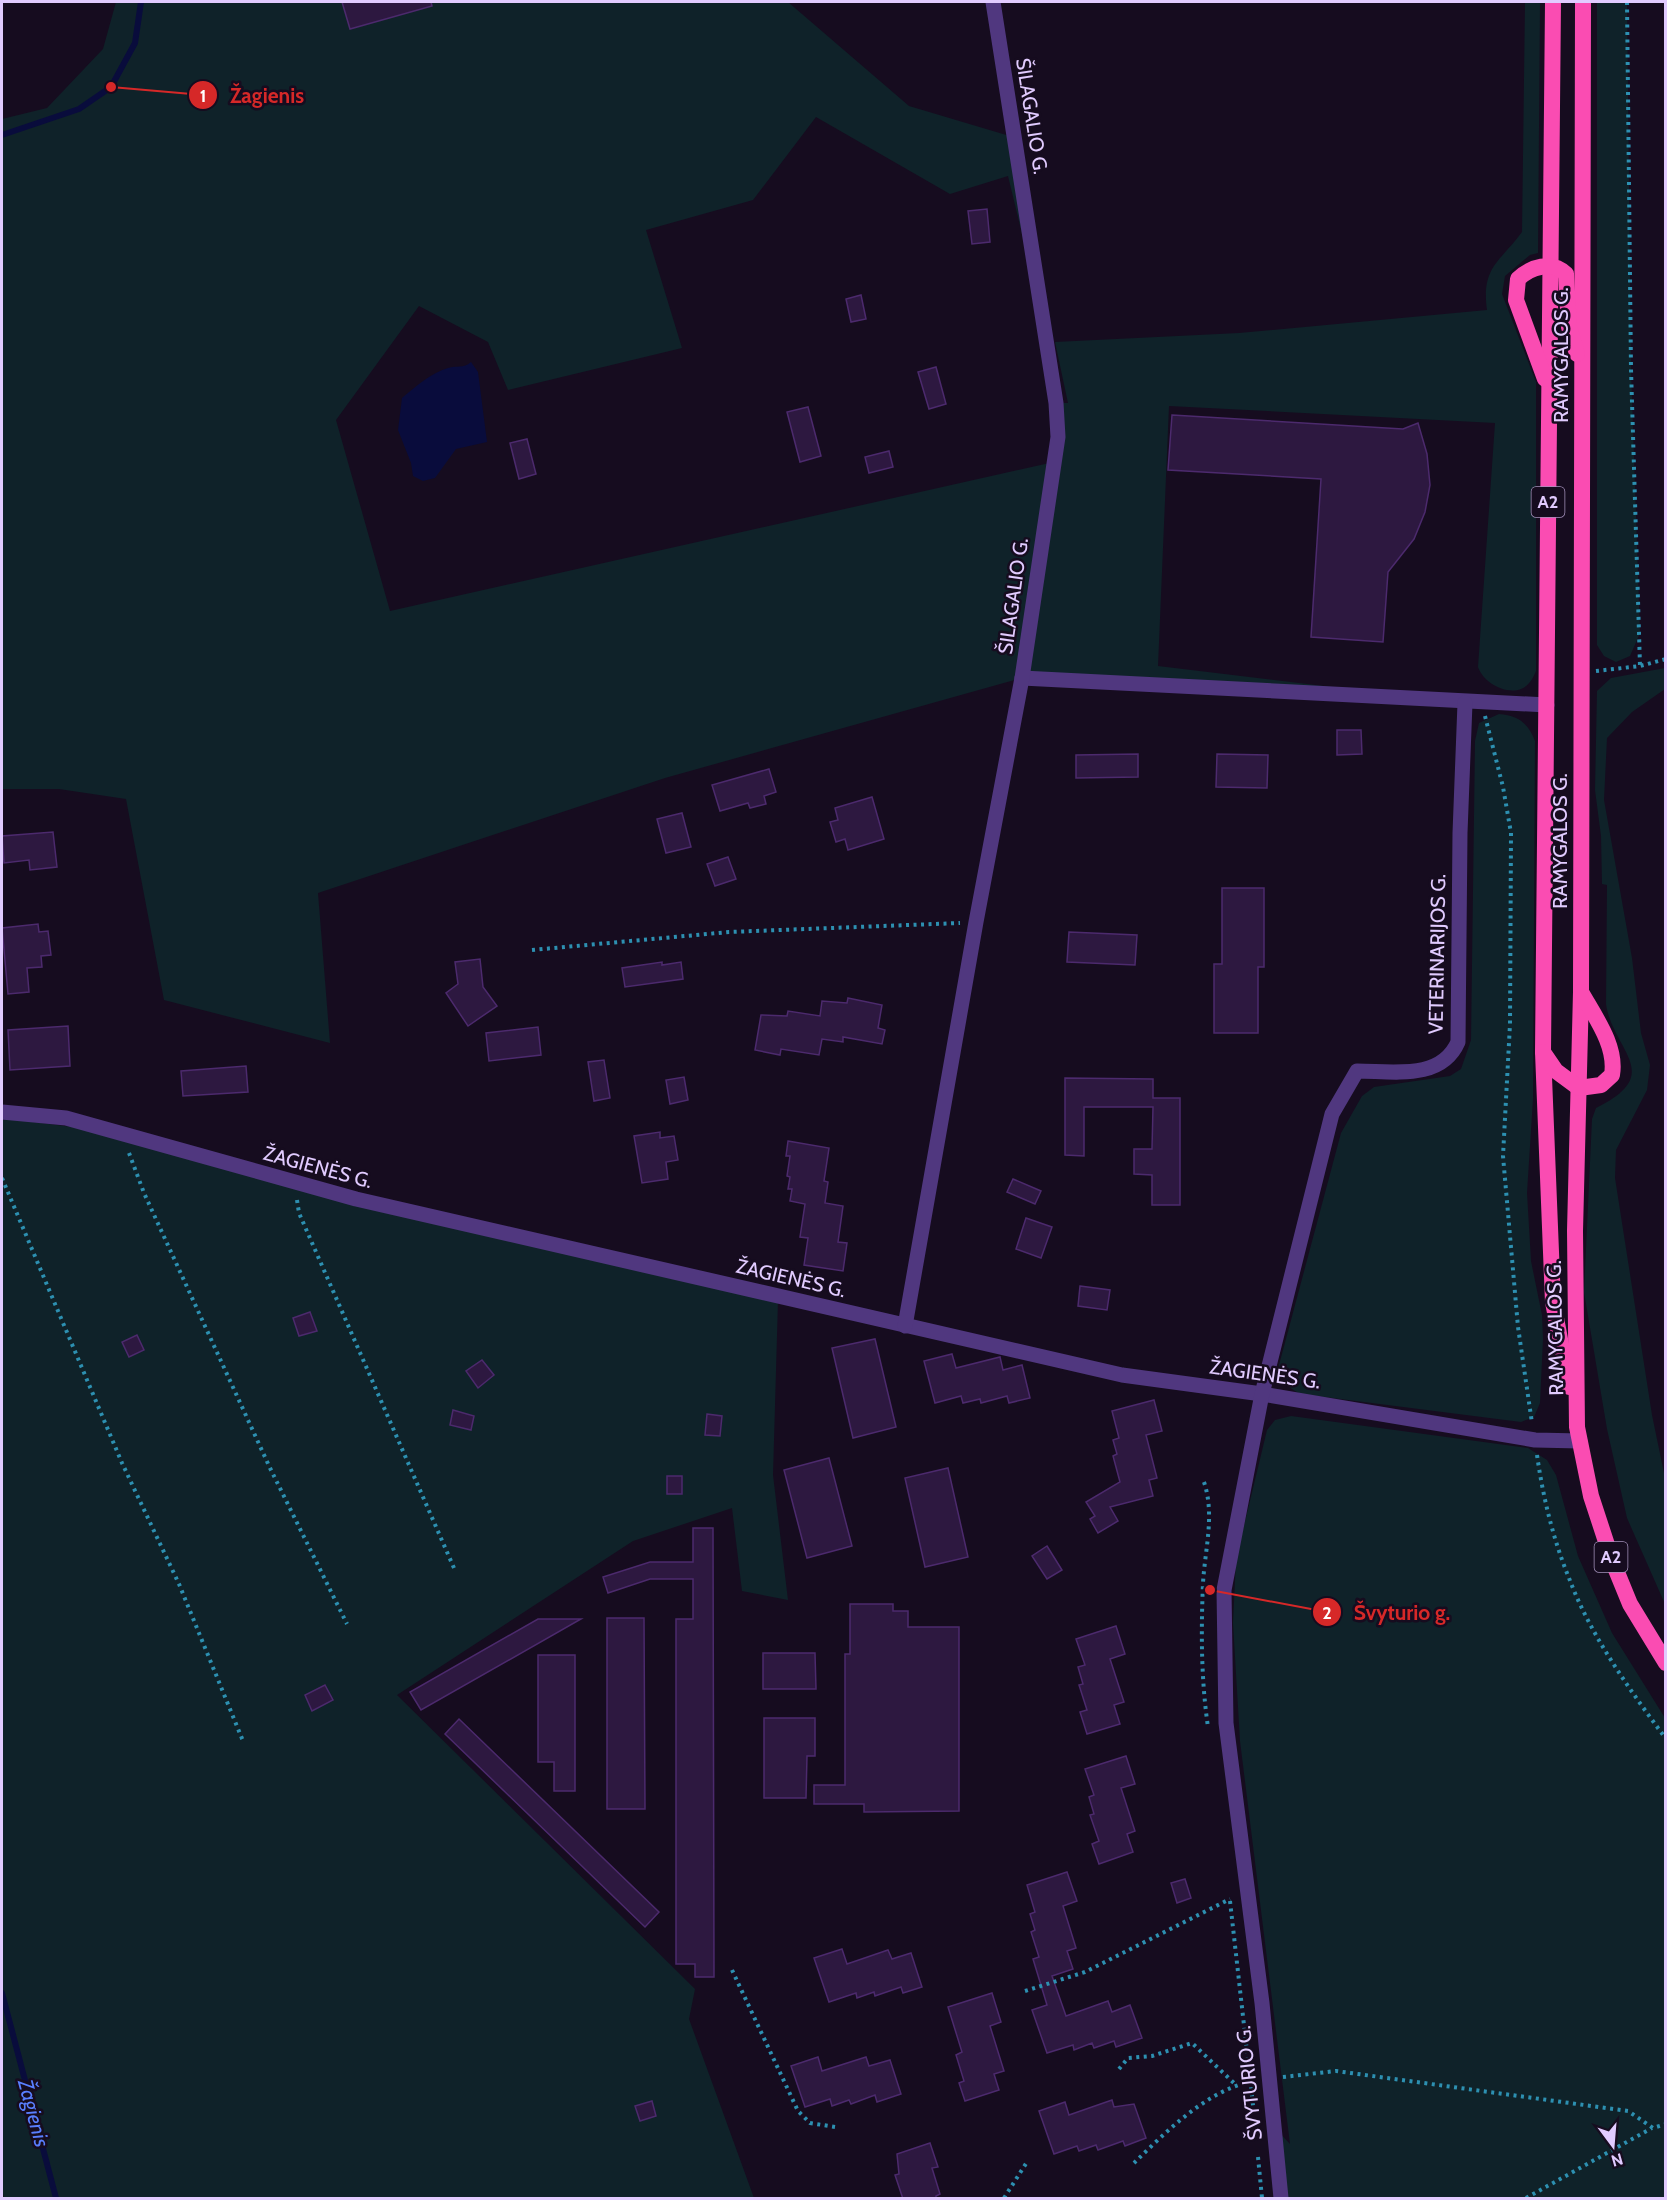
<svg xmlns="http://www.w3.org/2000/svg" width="1667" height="2200" font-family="Cabin,sans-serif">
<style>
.green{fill:#0f2229}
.water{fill:#090c3c}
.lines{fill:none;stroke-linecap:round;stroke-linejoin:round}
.stream{stroke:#090c3c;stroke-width:6}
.building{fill:#2d1840;stroke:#4c2a6d;stroke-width:1.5}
.path{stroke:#2d90b1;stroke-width:4;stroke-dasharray:3 4.5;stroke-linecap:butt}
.minor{stroke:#50377f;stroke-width:15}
.trunk{stroke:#fa4cb2;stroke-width:16}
.labels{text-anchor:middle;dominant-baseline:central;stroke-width:5;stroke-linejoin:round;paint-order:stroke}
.shield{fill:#160c1f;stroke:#a492bc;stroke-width:1.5}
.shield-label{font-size:18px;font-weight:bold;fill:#e1cbff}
.street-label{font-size:20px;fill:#e1cbff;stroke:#160c1f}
.water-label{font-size:21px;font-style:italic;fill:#597fff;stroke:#160c1f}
.leader{fill:none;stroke:#d62828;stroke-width:2}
.callout-dot{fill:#d62828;stroke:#160c1f;stroke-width:2}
.mark-label{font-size:18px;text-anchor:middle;font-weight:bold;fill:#fff}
.callout-label{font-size:21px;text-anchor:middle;font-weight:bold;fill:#d62828;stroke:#160c1f;stroke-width:5;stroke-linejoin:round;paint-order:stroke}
</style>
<rect width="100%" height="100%" fill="#160c1f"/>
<g class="green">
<path d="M116,2H788L909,106L1013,137L1038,300L1008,176L950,194L816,117L753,200L646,230L682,348L508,390L488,342L419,306L336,420L390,611L1054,462L1056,403H1068L1055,342L1239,333L1487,310C1481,267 1500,262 1522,232L1525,2H1540L1538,253L1530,255L1505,276L1502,294L1536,382V671C1533,678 1529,686 1521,689C1505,695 1483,682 1478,667L1495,423L1169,406L1158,666L1465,703L1022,678L665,778L318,893L330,1043L164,1000L126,799L59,789H2V119L47,108L103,49Z"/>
<path d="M1597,2H1627L1631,369L1640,633L1630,656L1616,662L1604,656L1597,645Z"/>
<path d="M1665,668V689L1632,712L1607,738L1604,800L1632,958L1641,1033L1650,1065L1647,1090L1616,1150L1615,1178L1652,1415L1665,1478V1604L1627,1518L1607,1429L1584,1292L1592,1119L1596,1108C1666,1074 1613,1051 1606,1004L1607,885L1602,884L1601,836L1595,790L1597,691L1611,678Z"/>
<path d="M1499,714C1519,716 1528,723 1535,741L1533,1099L1527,1193L1531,1261L1542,1315L1543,1339L1540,1403L1534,1417L1521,1422L1301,1394C1286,1387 1282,1381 1279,1365L1341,1133L1362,1096L1374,1087L1450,1076L1461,1069L1471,1040L1475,741L1479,723Z"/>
<path d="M2,1118L88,1129L778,1301L773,1475L788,1600L742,1591L732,1508L633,1541L397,1695L695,1989L689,2019L754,2198H4L2,2189Z"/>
<path d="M1291,1416L1528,1448L1547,1460L1556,1475L1578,1556L1612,1633L1665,1718V2198H1281L1274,2127L1290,2144L1240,1741L1233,1623L1236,1559L1267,1430L1275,1420Z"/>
</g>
<path class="water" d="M471,362L478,372L487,442L456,449L435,478L423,481L413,476L411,463L398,430L402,398C415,387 431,373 448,368C457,365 463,369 471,362Z"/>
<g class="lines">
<g class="stream">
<path d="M2,135L79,109L111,87L135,43L141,2"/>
<path d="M2,1993L56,2198"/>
</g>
</g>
<g class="building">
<path d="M342,2H431L432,6L350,29Z"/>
<path d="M987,209L990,242L972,244L968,211Z"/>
<path d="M861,295L866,319L851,322L846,299Z"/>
<path d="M936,367L946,404L929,409L918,372Z"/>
<path d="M808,407L821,456L800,462L787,412Z"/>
<path d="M1172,415L1403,429L1418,423L1427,454L1430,485L1425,512L1414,539L1388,572L1383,642L1311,637L1321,479L1168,470Z"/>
<path d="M527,439L536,474L519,479L510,443Z"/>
<path d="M889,451L893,467L869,473L865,457Z"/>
<path d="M1337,730H1361L1362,754L1337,755Z"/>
<path d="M1138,754V777L1076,778V755Z"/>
<path d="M1217,754L1268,755L1267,788L1216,787Z"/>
<path d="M769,769L776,792L764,796L766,804L750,808L748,803L720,811L712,785Z"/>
<path d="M872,797L884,839L848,850L845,839L836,842L830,822L838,820L835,808Z"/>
<path d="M682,813L691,847L666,853L657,819Z"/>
<path d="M53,832L57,867L30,870L29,860L4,863L2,836Z"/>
<path d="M728,857L736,879L715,886L707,864Z"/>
<path d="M1222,888H1264V967H1258V1033H1214V964H1222Z"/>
<path d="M38,924L39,932L48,931L51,955L41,956L42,967L27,968L29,992L8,994L2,928Z"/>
<path d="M1069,932L1137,935L1135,965L1067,962Z"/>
<path d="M480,959L483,987L497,1006L468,1026L446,993L458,984L455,962Z"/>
<path d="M662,962V965L681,962L683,979L625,987L622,968Z"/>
<path d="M848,998L882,1005L878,1028L885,1030L882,1044L843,1037V1042L822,1039L819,1055L781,1049L780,1055L755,1050L761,1015L787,1016L788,1011L820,1016L822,1001L847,1003Z"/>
<path d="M68,1026L70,1066L10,1070L8,1030Z"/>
<path d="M538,1027L541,1055L489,1061L486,1033Z"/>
<path d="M604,1060L610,1098L594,1101L588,1062Z"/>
<path d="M246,1066L248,1092L183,1096L181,1071Z"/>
<path d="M684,1077L688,1100L670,1104L666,1080Z"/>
<path d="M1065,1078L1153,1079V1098H1180V1205H1152V1175L1134,1174V1149H1152L1153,1107H1084V1156L1065,1155Z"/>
<path d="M660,1132V1138L674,1136L678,1160L666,1162L668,1179L642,1183L634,1136Z"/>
<path d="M788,1141L829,1148L824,1181L828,1182L825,1203L843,1206L838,1242L847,1243L843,1271L804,1265L808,1238L800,1237L805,1204L790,1201L792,1189H788L790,1177L787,1176L790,1156H786Z"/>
<path d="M1013,1179L1041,1191L1035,1204L1007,1192Z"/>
<path d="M1026,1218L1052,1227L1041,1258L1016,1249Z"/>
<path d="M1080,1286L1110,1290L1107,1310L1078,1306Z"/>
<path d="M310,1312L317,1331L299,1336L293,1318Z"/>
<path d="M137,1335L144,1350L129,1357L122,1342Z"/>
<path d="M875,1339L896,1427L853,1438L832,1348Z"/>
<path d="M952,1354L956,1368L1000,1357L1003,1370L1022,1365L1030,1398L1009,1403L1007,1396L981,1403L980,1399L963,1403L961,1396L935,1403L924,1361Z"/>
<path d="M482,1360L494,1375L478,1388L466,1371Z"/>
<path d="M1154,1400L1162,1431L1146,1435L1157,1478L1149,1480L1153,1496L1110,1507L1118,1521L1098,1533L1090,1519L1095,1516L1086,1502L1120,1482L1113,1456L1117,1454L1113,1440L1119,1438L1112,1411Z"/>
<path d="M453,1410L474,1416L471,1430L450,1425Z"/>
<path d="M707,1414L722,1416L720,1436L705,1435Z"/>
<path d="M829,1458L852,1546L807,1558L784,1470Z"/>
<path d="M948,1468L968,1557L925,1567L905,1478Z"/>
<rect x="667" y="1476" width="15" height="18"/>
<path d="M693,1528H713L714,1977H695V1964H676V1619H693V1579H650L608,1593L603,1577L650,1562H693Z"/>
<path d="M1047,1546L1062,1570L1047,1579L1032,1556Z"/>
<path d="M850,1604H893V1611H908V1627H959V1811L864,1812V1804H814V1785H845V1654H850Z"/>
<path d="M607,1618H644L645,1809H607Z"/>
<path d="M538,1619H581L421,1710L410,1692Z"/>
<path d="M1116,1626L1125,1654L1110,1659L1124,1702L1114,1705L1120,1724L1087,1734L1080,1712L1087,1710L1079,1685L1083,1684L1078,1667L1085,1665L1076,1639Z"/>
<path d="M763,1653H815L816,1689H763Z"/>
<path d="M538,1655H575V1791H554V1762H538Z"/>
<path d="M325,1685L333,1700L312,1711L305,1695Z"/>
<path d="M764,1718H815V1756H807L806,1798H764Z"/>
<path d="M459,1719L659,1912L645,1927L445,1734Z"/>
<path d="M1126,1756L1135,1784L1121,1788L1135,1831L1127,1834L1133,1852L1099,1864L1092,1844L1099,1841L1090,1815L1094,1814L1089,1797L1094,1795L1085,1769Z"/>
<path d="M1067,1872L1077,1901L1063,1906L1076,1948L1067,1951L1073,1969L1052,1976L1066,2016L1108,2001L1112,2012L1130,2005L1142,2038L1116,2047L1114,2041L1094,2048L1092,2043L1074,2050L1073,2045L1047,2053L1032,2010L1047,2005L1033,1959L1039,1957L1031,1932L1035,1930L1030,1914L1035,1912L1027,1885Z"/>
<path d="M1185,1879L1191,1898L1177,1903L1171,1883Z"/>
<path d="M842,1949L847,1964L888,1950L892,1959L911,1953L922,1987L903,1993L901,1987L875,1996L874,1992L857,1998L856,1993L829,2002L814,1958Z"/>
<path d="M992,1993L1001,2022L990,2026L1004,2071L994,2074L999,2090L965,2101L959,2083L964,2081L956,2055L962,2052L948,2007Z"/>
<path d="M818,2057L822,2071L866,2057L869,2066L890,2060L901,2094L877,2102L875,2095L851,2104L849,2100L832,2106L830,2099L805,2107L791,2066Z"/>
<path d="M1112,2100L1114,2107L1134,2104L1146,2138L1125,2146L1123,2141L1098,2150L1096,2145L1079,2151L1077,2146L1054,2154L1039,2111L1065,2102L1069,2115Z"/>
<path d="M652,2101L656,2116L640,2121L635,2106Z"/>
<path d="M930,2143L938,2167L932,2168L940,2194L936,2196V2199H903L895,2175L899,2174L897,2154Z"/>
</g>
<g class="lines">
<g class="path">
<path d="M1627,2L1631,369L1640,666"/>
<path d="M1596,671L1640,666L1666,659"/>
<path d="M1485,716L1503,787L1511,833L1510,1024L1503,1156L1518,1327L1532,1423"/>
<path d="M532,950L729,932L960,923"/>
<path d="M129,1153L144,1193L270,1468L347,1624"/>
<path d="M2,1178L122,1463L179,1584L243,1741"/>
<path d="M297,1200L299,1213L454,1568"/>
<path d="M1537,1455C1543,1497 1553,1539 1569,1578C1590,1635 1630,1690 1666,1739"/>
<path d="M1204,1482C1215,1515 1205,1549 1203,1583C1201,1632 1201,1679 1208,1727"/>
<path d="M1230,1901L1254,2114"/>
<path d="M732,1970L798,2111L810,2123L835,2127"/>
<path d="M1025,1991L1085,1972L1230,1899"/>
<path d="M1119,2069L1128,2058L1152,2056L1192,2043L1236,2085"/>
<path d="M1283,2077L1336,2071L1628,2111L1653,2128L1666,2124"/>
<path d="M1258,2157L1262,2198"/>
<path d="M1134,2163C1167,2131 1205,2092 1252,2081"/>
<path d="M1004,2198L1027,2162"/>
<path d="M1526,2198L1652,2128"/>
</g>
<g class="minor">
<path d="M1022,678L1547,705"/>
<path d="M2,1112L66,1118L356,1199L1122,1375L1262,1394L1535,1440L1580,1441"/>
<path d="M905,1326L976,922L1022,678L1058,437L1056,403L993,2"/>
<path d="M1281,2198L1262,2003L1226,1723L1224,1590L1262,1394L1332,1114L1357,1071C1392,1071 1441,1081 1458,1042L1460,833L1465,703"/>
</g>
<g class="trunk">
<path d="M1553,2L1543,1052L1553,1302L1569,1387"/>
<path d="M1583,2L1581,992L1575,1231L1577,1427L1591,1496L1612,1560L1630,1604L1666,1663"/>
<path d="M1545,379L1516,300L1518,279C1530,267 1552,260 1566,274L1569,327L1577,354"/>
<path d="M1543,1052L1556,1071L1579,1088L1601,1085L1612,1075C1617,1046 1595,1017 1581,992"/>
</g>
</g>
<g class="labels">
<g class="shield">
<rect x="1531.5" y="487" width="33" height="30" rx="4.5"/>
<rect x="1594.5" y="1542" width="33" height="30" rx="4.5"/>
</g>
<g class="shield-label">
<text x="1548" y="502">A2</text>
<text x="1611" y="1557">A2</text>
</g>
<g class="street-label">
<text transform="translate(1032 116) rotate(81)">ŠILAGALIO G.</text>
<text transform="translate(1561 355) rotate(-90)">RAMYGALOS G.</text>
<text transform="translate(1013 596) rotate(-82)">ŠILAGALIO G.</text>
<text transform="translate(1560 841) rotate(-90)">RAMYGALOS G.</text>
<text transform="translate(1437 954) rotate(-89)">VETERINARIJOS G.</text>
<text transform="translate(318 1167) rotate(15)">ŽAGIENĖS G.</text>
<text transform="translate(791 1278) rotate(13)">ŽAGIENĖS G.</text>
<text transform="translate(1555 1328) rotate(-91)">RAMYGALOS G.</text>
<text transform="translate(1265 1374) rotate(8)">ŽAGIENĖS G.</text>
<text transform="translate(1249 2083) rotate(-96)">ŠVYTURIO G.</text>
</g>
<g class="water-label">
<text transform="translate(34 2113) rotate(75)">Žagienis</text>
</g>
</g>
<path class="leader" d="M111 87L203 95M1210 1590L1327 1612"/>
<g class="callout-dot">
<circle cx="111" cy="87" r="6"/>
<circle cx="1210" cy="1590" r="6"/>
<circle cx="203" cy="95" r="15"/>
<circle cx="1327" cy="1612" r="15"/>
</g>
<g class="mark-label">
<text x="203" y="102">1</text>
<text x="1327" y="1619">2</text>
</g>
<g class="callout-label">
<text x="267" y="103">Žagienis</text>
<text x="1402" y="1620">Švyturio g.</text>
</g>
<rect width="1667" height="2200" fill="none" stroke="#e1cbff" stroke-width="6"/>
<g transform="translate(1613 2146) rotate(164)" stroke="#160c1f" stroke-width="4.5" paint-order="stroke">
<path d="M0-4.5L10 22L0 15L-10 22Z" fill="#e1cbff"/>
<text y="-9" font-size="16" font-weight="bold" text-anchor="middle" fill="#e1cbff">N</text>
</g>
</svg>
